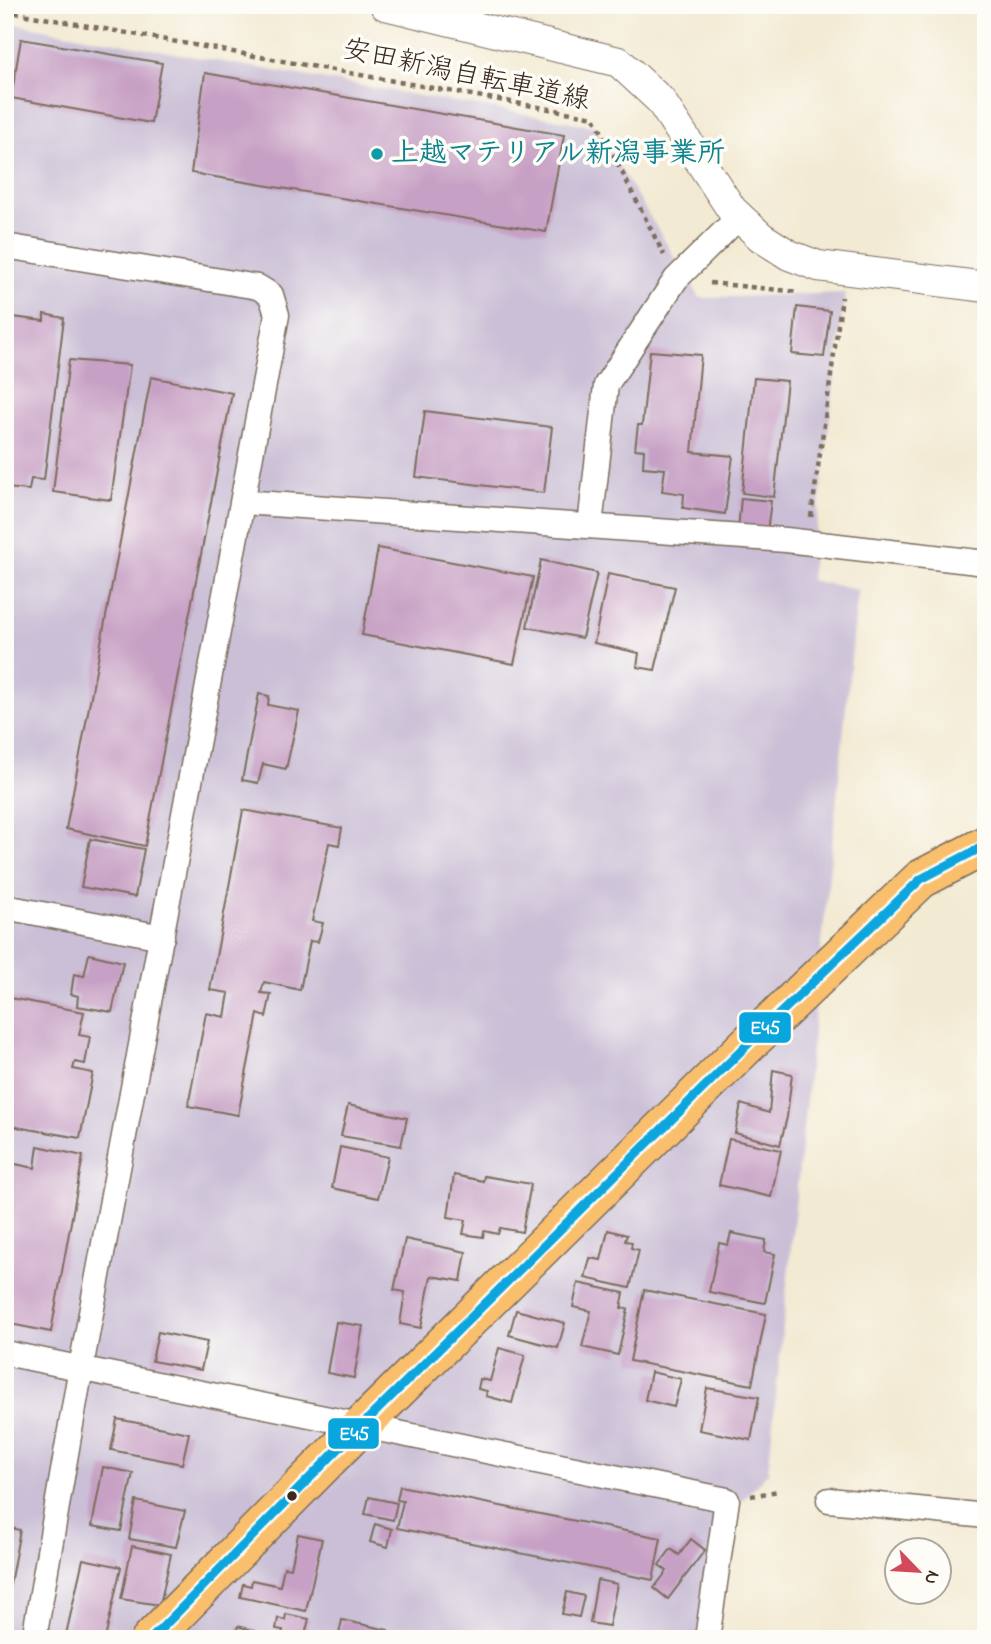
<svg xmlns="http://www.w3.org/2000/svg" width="991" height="1644" font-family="'Indie Flower','Klee One',sans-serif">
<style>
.industrial{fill:#cabfd6}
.building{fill:#c7a0c5}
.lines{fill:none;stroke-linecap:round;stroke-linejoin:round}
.minor-casing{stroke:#7b6d5d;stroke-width:27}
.tertiary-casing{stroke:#7b6d5d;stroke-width:32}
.primary-casing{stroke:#7b6d5d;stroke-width:41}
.path{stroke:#7b6d5d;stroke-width:4.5;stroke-dasharray:5 5;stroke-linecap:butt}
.minor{stroke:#fff;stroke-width:24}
.tertiary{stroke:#fff;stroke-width:30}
.primary{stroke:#f9bf6d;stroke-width:38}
.bus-1-casing{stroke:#fdfcf7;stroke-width:14}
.bus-1{stroke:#09a5dd;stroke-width:9}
.culture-dot{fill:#0f9aa8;stroke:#fdfcf7;stroke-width:2.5}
.bus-dot{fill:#3b2a1e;stroke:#fdfcf7;stroke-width:2.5}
.labels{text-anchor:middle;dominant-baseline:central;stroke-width:7;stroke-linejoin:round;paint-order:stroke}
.street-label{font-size:28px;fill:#3b2a1e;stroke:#fdfcf7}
.culture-label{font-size:28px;font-weight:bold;fill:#0d838f;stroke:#fdfcf7;text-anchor:start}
.line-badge{stroke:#fdfcf7;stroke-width:2.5}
.badge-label{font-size:19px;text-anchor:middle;font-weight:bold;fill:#fff}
</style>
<rect width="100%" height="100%" fill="#fdfcf7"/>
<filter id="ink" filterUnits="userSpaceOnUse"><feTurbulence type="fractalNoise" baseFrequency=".0143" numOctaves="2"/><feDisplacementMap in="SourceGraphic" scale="14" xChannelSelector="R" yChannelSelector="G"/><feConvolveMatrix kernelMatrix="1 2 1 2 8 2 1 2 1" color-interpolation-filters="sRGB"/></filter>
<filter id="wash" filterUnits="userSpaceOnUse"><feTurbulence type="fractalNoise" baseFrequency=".00686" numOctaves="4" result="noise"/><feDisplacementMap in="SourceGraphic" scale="28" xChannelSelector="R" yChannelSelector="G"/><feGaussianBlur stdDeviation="1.57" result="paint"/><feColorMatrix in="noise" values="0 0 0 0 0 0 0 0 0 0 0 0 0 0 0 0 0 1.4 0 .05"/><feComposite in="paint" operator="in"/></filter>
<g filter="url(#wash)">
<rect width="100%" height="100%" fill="#f3ead3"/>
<path class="industrial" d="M5,22L206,59L594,126L700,298L845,293L810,580L858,590L768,1472L714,1532L697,1639H5Z"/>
<g id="blocks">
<g class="building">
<path d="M21,39L162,63L151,123L11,98Z"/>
<path d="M205,73L564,135L546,232L191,173Z"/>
<path d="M797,307L830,311L824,357L792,354Z"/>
<path d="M44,314L64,318L44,480L31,479L29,490L5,488V316L44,321Z"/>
<path d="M650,351L701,355L692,452L733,456L725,514L683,508L684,494L662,491L665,469L643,467L644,450L635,449L638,425H642Z"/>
<path d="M69,360L130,365L111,500L53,492Z"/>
<path d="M151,377L232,393L145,846L66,829Z"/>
<path d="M754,378L787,381L774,497L742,493Z"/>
<path d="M425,411L552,427L544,493L416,477Z"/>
<path d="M741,498L771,501L767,532L738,530Z"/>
<path d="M378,548L533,577L514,664L362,635Z"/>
<path d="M541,560L597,573L582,638L527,627Z"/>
<path d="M608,574L675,587L655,670L637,667L639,653L594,643Z"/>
<path d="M259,694L269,696L268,705L299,711L286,769L263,764L258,783L242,780Z"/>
<path d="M243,810L342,828L339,845L329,843L312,921L323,923L318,942L310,941L300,990L264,982L261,993L271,994L266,1017L258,1014L238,1115L188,1106L206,1013L225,1017L229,993L210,990Z"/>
<path d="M90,839L144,849L135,897L81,887Z"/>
<path d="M89,954L123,962L112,1012L77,1006L78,996L71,994L74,974L84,976Z"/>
<path d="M5,997L84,1012L79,1035L90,1037L85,1064L75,1062L73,1069L93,1073L80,1138L5,1125Z"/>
<path d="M773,1070L792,1074L787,1117L780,1145L735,1133L741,1104L769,1113Z"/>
<path d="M348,1105L407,1118L401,1146L341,1136Z"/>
<path d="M729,1139L781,1150L771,1197L719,1185Z"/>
<path d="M38,1146L83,1156L51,1332L5,1323V1162L35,1168Z"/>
<path d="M340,1147L388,1157L378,1198L332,1188Z"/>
<path d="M454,1175L483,1181L484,1176L531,1184L522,1232L500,1228L498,1234L484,1231L483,1237L463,1234L466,1220L448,1217Z"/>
<path d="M608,1230L627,1235L625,1241L632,1242L631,1248L639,1250L630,1288L585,1278L590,1258L601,1260Z"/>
<path d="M731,1233L766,1240L764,1252L775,1254L765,1303L709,1292L719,1243L728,1245Z"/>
<path d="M405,1239L466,1252L461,1281L431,1276L421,1328L400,1324L405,1292L394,1290Z"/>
<path d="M578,1283L624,1293L621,1308L628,1309L618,1355L582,1347L591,1311L573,1307Z"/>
<path d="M644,1290L766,1314L752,1385L630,1361Z"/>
<path d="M516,1310L565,1323L558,1348L509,1335Z"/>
<path d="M336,1322L363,1326L354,1378L327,1373Z"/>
<path d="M158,1332L207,1342L201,1370L152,1361Z"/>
<path d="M499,1348L525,1355L512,1403L486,1396L487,1391L478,1389L480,1379L490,1381Z"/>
<path d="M651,1372L681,1379L674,1407L645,1400Z"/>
<path d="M707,1388L759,1397L751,1440L699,1430Z"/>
<path d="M117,1419L189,1433L182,1464L111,1450Z"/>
<path d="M103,1467L133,1473L121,1531L92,1526Z"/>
<path d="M400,1486L661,1538L653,1580L397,1528L403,1501L397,1500Z"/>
<path d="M369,1497L397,1503L393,1520L365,1514Z"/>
<path d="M136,1501L185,1511L176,1547L129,1539Z"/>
<path d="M375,1524L392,1529L388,1547L370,1542Z"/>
<path d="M5,1527L20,1530L7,1600H5Z"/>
<path d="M298,1534L322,1539L306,1611L240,1597L243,1584L251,1586L252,1580L280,1586L284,1567L291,1568Z"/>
<path d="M691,1539L705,1550L668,1599L654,1588L667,1571L659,1565L671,1549L679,1555Z"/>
<path d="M132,1546L171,1554L160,1605L121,1599Z"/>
<path d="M83,1559L121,1567L105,1639H65Z"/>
<path d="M597,1580L617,1584L609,1626L590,1623Z"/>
<path d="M567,1592L584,1596L579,1617L562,1614Z"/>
<path d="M286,1614L309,1619L304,1639H281L283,1630L276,1629L278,1618L285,1620Z"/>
<path d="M342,1620L388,1630L386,1639H338Z"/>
<path d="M238,1626L264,1634L262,1639H234Z"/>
</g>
</g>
</g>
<g filter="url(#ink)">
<use href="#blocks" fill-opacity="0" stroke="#7b6d5d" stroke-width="2"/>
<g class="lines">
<g class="minor-casing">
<g id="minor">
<path d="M5,246L258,287L271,295L277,315L81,1367L34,1639"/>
<path d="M243,502L786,540L986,563"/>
<path d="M590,526L606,385L676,279L739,217"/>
<path d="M5,907L162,937"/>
<path d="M5,1353L727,1500L707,1639"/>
<path d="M829,1500L986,1516"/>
</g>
</g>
<g class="tertiary-casing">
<path id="tertiary" d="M385,5L619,62L660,100L732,210L761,237L789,255L818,266L986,287"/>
</g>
<g class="primary-casing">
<path id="primary" d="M151,1639L361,1426L750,1042L921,879L986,845"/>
</g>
<g class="path">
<path d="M5,11L594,117L664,255"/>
<path d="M710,283L799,292"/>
<path d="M811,517L842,297"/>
<path d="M751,1496L778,1491"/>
</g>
<use href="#minor" class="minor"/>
<use href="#tertiary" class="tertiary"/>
<use href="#primary" class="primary"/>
<g class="bus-1-casing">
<path id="bus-1" d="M151,1639L361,1426L750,1042L921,879L986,845"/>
</g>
<use href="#bus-1" class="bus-1"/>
</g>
</g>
<circle class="culture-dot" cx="377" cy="154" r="7"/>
<circle class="bus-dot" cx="292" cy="1496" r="6"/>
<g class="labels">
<g class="street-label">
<text transform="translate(466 76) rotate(12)">安田新潟自転車道線</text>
</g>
<g class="culture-label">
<text x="391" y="154">上越マテリアル新潟事業所</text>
</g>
</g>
<g class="line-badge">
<rect x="738" y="1011" width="54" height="33" rx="7" fill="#09a5dd"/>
<rect x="327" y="1417" width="53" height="33" rx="7" fill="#09a5dd"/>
</g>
<g class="badge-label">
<text x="765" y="1034">E45</text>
<text x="354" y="1440">E45</text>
</g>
<rect width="991" height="1644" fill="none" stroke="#fdfcf7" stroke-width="28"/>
<g transform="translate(918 1571) rotate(115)"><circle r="33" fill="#fdfcf7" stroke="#afa8a0" stroke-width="2"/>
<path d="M0-5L12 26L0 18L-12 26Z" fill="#d1495b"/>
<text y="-10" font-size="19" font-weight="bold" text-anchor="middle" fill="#3b2a1e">N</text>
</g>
</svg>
